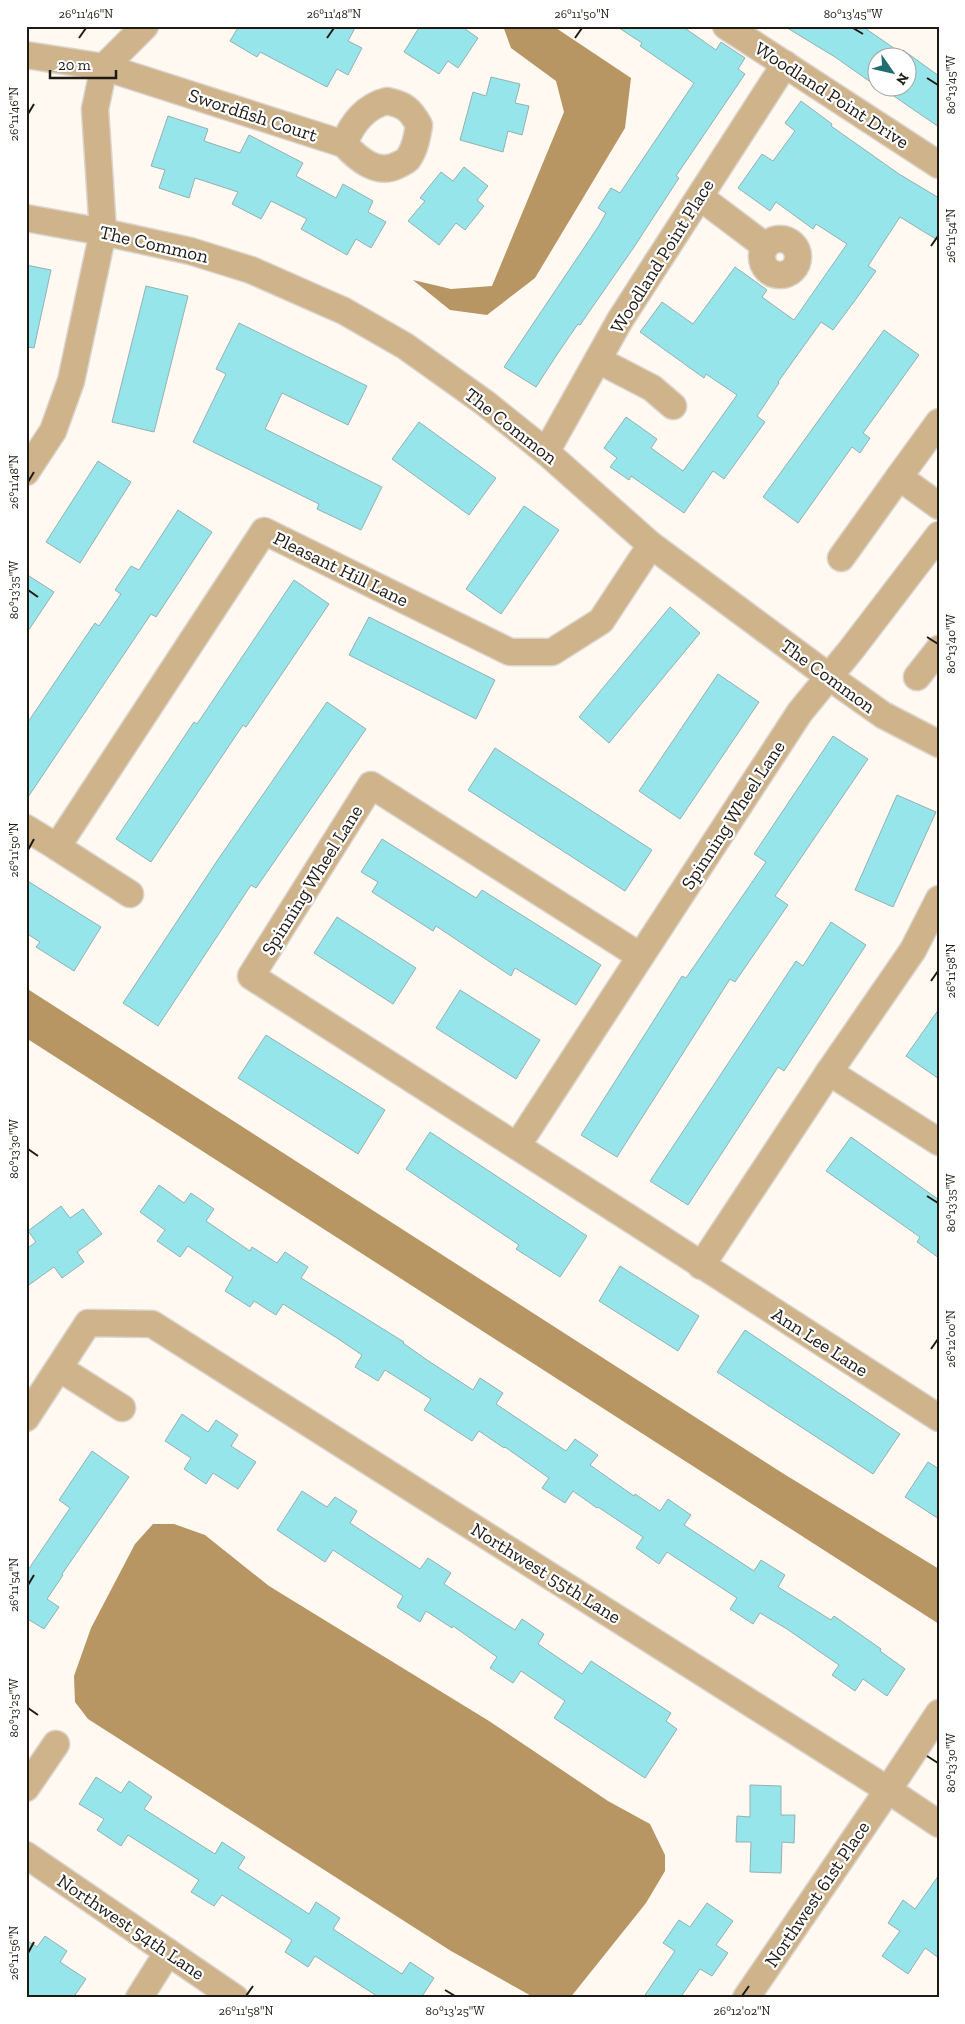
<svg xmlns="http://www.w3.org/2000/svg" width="965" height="2024" font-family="'Zilla Slab',serif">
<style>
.water{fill:#b79664}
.building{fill:#96e5ea;stroke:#95b0b2}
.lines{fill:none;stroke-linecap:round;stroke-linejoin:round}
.minor-casing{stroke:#dbd5ce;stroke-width:29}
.minor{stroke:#ceb38b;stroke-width:26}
.ticks{fill:none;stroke:#1f1b14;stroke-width:2}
.labels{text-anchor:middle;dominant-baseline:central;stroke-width:4.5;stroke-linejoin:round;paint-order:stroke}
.street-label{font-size:19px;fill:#1f1b14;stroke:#fff}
.neatline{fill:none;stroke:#1f1b14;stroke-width:2}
.ticks-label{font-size:12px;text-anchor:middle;fill:#1f1b14}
</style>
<rect width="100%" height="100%" fill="#fff9f1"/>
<g class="water">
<path d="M503,26H553L631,78L625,128L535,278L487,315L450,310L413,280L451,289L492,286L564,112L556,81L511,48Z"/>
<path d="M26,988L784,1474L939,1569V1624L26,1038Z"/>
<path d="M153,1524H174L205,1535L269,1586L489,1721L608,1801L650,1824L665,1855V1871L646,1903L570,1998H535L451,1951L88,1719L75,1702L74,1676L91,1628L135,1544Z"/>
</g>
<g class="building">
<path d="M239,26H356L348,41L362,48L348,75L337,69L327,87L260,52L257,57L230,41Z"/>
<path d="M420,26H461L478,38L458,68L448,61L439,74L404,52Z"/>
<path d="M616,26H682L716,50L721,42L745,58L738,69L745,74L676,176L679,178L632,250L580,325L578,324L558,353L536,387L504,367L598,227L606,213L598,208L611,188L620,193L694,83L640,46L642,43Z"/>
<path d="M784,26H862L901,53L903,50L939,76V127L882,88H908V58H878V84L873,81L872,83L835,57Z"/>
<path d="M491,77L520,84L515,103L529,106L522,135L508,131L503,152L460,140L473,92L486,96Z"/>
<path d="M801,101L832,124L831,126L899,174L939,198V241L900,217L868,266L876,271L856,299L833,330L821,322L778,382L779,383L757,416L765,422L724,479L713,471L684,513L631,476L629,480L610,467L617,458L604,448L626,417L657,439L651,448L683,471L737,395L706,374L704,378L640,332L662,302L693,324L735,267L767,290L762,297L794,320L847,244L816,224L813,229L776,202L770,211L738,188L762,154L773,161L795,131L785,123Z"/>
<path d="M168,116L208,129L204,141L240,153L249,135L303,163L296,176L336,198L343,184L373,201L368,212L386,222L371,248L356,239L347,255L301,229L307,219L271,201L261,219L232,204L238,192L195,178L189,198L159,188L165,170L151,166Z"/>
<path d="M464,167L488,186L477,200L484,206L465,230L456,223L439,245L408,221L425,201L420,198L441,172L453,181Z"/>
<path d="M26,265L51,270L34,348L26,347Z"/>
<path d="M146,286L188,296L154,432L112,422Z"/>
<path d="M239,323L367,386L348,425L282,393L265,429L382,487L361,530L317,509L319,504L193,442L226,374L216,369Z"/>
<path d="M884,330L919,355L863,433L870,438L860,453L852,447L798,523L763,497Z"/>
<path d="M419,422L496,478L469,515L392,459Z"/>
<path d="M98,461L131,482L80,563L46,542Z"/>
<path d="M524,506L559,530L501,614L466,589Z"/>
<path d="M178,510L212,532L156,617L151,614L26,800V725L95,623L99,626L121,594L115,590L131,566L139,570Z"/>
<path d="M26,574L54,592L26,634Z"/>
<path d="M294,580L329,604L246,727L243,725L151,862L116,839L194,722L197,724Z"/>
<path d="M670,607L700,633L609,743L579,717Z"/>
<path d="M369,617L495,680L476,719L349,655Z"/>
<path d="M718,674L759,702L680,819L639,791Z"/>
<path d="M327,702L366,729L256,888L251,885L158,1026L123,1003L217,861Z"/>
<path d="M833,736L868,759L775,896L788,905L735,982L730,979L617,1157L581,1135L682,976L686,978L766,862L754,854Z"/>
<path d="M495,748L652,850L625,891L468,790Z"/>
<path d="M897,795L936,812L893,907L855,890Z"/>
<path d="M382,839L476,898L482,890L601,965L576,1005L515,968L511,976L436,926L433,931L372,892L378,882L361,872Z"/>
<path d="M26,880L101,927L74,971L36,947L40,942L26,933Z"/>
<path d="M337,917L416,968L393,1004L314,953Z"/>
<path d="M831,922L866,945L784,1071L778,1067L688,1205L650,1181L796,961L803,966Z"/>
<path d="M460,990L540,1040L516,1079L436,1028Z"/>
<path d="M939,1009V1079L906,1056Z"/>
<path d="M266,1035L385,1110L358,1154L238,1078Z"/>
<path d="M430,1132L587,1236L560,1277L516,1249L519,1245L406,1169Z"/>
<path d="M851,1137L939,1200V1258L917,1242L920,1237L826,1171Z"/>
<path d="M159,1185L184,1203L191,1193L214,1209L206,1221L250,1251L252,1247L277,1263L285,1252L308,1267L301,1278L404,1342L403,1343L427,1360L473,1390L480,1378L503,1393L496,1404L566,1451L575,1439L598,1455L590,1465L634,1496L635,1494L660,1511L668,1499L691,1515L684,1525L754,1571L761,1560L785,1575L778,1587L831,1620L834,1616L881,1649L880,1651L905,1669L887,1696L863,1679L855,1691L832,1675L839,1665L787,1629L760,1613L753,1624L730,1609L737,1598L667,1552L659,1564L636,1548L643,1537L598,1507L597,1508L573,1491L565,1503L542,1488L549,1478L505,1447L504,1448L479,1431L472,1441L424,1410L431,1399L385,1370L378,1381L355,1367L362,1355L337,1338L283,1304L276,1315L254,1301L250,1307L225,1291L233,1277L188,1246L180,1257L157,1241L165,1230L140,1212Z"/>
<path d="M61,1206L70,1218L83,1209L102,1234L77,1252L84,1262L62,1278L54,1267L26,1287V1249L36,1242L28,1231Z"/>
<path d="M620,1266L699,1316L678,1351L599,1301Z"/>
<path d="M745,1330L900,1434L873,1474L717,1372Z"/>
<path d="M182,1414L208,1432L216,1420L238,1435L231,1446L256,1462L238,1489L213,1473L206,1484L184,1469L191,1458L165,1441Z"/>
<path d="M92,1451L129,1477L62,1574L63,1575L47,1599L59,1607L44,1629L26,1618V1573L70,1508L59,1500Z"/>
<path d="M928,1462L939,1469V1519L905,1497Z"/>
<path d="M302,1491L327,1507L335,1497L357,1511L350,1523L420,1569L428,1558L451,1573L444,1584L515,1630L522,1619L544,1634L538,1644L582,1674L591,1661L671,1713L666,1721L677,1729L645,1778L554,1718L565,1701L521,1671L513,1683L490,1668L497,1657L453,1626L452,1628L426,1611L420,1622L397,1607L403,1596L333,1550L325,1562L277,1530Z"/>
<path d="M96,1777L121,1793L129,1781L152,1797L144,1809L215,1854L222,1842L245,1857L238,1868L309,1914L316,1902L340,1918L333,1929L402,1974L410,1962L434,1978L421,1998H380L315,1956L308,1967L285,1952L292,1940L222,1895L214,1906L191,1892L199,1880L128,1835L121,1846L97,1830L104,1819L79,1804Z"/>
<path d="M750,1785L781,1786V1815H795L794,1843L782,1842L781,1873L750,1872L751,1842H736L737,1816L750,1817Z"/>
<path d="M939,1875V1958L925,1948L908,1974L882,1956L900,1931L888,1923L903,1900L915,1909Z"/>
<path d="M707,1903L733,1921L716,1945L728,1953L712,1976L700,1969L680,1998H643L675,1951L663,1943L679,1920L690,1927Z"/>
<path d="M45,1936L67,1951L60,1962L86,1979L73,1998H26V1940L37,1947Z"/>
</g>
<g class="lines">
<g class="minor-casing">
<g id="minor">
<path d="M726,26L939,165"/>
<path d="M26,55L104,67L344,144"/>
<path d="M387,101C405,105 410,109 419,125C417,137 415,149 408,159C405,162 402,163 398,165C377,176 358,159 344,144C352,123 366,106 387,101Z"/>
<path d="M700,197L765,246"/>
<path d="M26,218L103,232L190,251L251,270L344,311L405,346L485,403L546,452L651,545L828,676L883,715L939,744"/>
<circle cx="780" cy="257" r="18"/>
<path d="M598,360L652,388L673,406"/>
<path d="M939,422L899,477L939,506"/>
<path d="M546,452L620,320L785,64"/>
<path d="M26,472L53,431L71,381L103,232L95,109L104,67L145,26"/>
<path d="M841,558L899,477"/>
<path d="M917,677L939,649"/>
<path d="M26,828L57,847L264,531L510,652H552L601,621L651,545"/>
<path d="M57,847L130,894"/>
<path d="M640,956L371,785L251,976L640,1225L939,1418"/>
<path d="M829,1072L939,1142"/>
<path d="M517,1146L800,712L851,650L939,535"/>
<path d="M701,1266L829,1072L913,950L939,899"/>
<path d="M59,1368L122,1408"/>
<path d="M26,1418L88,1323L152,1324L888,1790L939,1824"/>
<path d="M26,1788L56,1744"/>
<path d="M26,1855L235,1998"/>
<path d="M139,1998L168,1952"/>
<path d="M746,1998L888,1790L939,1713"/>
</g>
</g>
<use href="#minor" class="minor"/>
</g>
<path class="ticks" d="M853,28L863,34M79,38L86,28M327,38L334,28M575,38L582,28M927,78L938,85M28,114L34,104M931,246L938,236M28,482L34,472M28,590L38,597M927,637L938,644M28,850L34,839M931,981L938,971M28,1149L38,1156M927,1196L938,1203M931,1349L938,1339M28,1585L34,1575M28,1708L38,1715M927,1756L938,1763M28,1953L34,1942M445,1990L455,1996M246,1996L253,1986M742,1996L749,1986"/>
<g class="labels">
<g class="street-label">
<text transform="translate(832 95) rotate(33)">Woodland Point Drive</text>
<text transform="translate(253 115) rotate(18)">Swordfish Court</text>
<text transform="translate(154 244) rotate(13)">The Common</text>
<text transform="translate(662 256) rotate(-58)">Woodland Point Place</text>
<text transform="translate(511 426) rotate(38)">The Common</text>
<text transform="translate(341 569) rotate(26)">Pleasant Hill Lane</text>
<text transform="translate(828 676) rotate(36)">The Common</text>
<text transform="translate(733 815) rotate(-57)">Spinning Wheel Lane</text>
<text transform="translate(312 880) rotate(-58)">Spinning Wheel Lane</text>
<text transform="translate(820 1342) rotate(33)">Ann Lee Lane</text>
<text transform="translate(546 1573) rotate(32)">Northwest 55th Lane</text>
<text transform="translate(817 1894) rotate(-56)">Northwest 61st Place</text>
<text transform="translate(131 1927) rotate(34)">Northwest 54th Lane</text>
</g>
</g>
<rect width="965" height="2024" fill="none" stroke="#ffffff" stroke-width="55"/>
<g transform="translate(892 72) rotate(124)"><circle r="24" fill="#ffffff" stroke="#a5a4a1"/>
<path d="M0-4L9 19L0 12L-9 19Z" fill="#226d72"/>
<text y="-8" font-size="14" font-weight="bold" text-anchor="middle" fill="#1f1b14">N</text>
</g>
<path d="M50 70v8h66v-8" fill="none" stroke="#1f1b14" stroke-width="2.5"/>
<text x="58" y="70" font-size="15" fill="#1f1b14" stroke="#ffffff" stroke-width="4" paint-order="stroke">20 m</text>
<rect x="28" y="28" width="910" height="1968" class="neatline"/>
<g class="ticks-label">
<text x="86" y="18">26°11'46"N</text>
<text x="334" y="18">26°11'48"N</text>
<text x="582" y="18">26°11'50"N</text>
<text x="853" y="18">80°13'45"W</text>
<text transform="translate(951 85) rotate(-90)" y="4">80°13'45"W</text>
<text transform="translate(14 114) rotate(-90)" y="4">26°11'46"N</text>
<text transform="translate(951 236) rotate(-90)" y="4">26°11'54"N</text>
<text transform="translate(14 482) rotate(-90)" y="4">26°11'48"N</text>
<text transform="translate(14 590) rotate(-90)" y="4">80°13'35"W</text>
<text transform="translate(951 644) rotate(-90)" y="4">80°13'40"W</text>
<text transform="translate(14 850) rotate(-90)" y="4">26°11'50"N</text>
<text transform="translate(951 971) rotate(-90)" y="4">26°11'58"N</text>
<text transform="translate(14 1149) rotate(-90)" y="4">80°13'30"W</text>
<text transform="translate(951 1203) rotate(-90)" y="4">80°13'35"W</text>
<text transform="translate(951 1339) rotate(-90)" y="4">26°12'00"N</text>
<text transform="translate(14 1585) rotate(-90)" y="4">26°11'54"N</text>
<text transform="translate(14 1708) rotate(-90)" y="4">80°13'25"W</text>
<text transform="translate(951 1763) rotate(-90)" y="4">80°13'30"W</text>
<text transform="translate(14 1953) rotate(-90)" y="4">26°11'56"N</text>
<text x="246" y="2015">26°11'58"N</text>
<text x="455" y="2015">80°13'25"W</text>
<text x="742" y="2015">26°12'02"N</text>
</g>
</svg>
